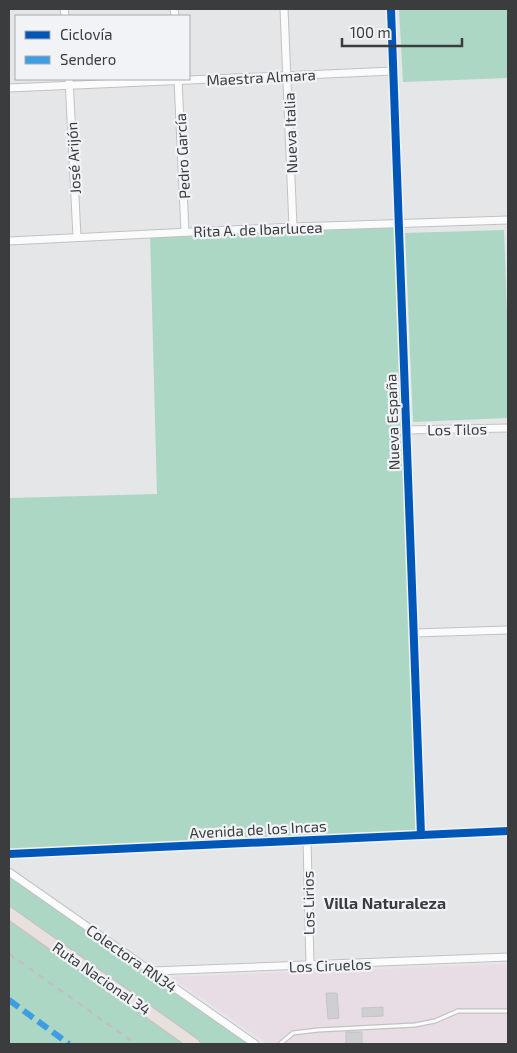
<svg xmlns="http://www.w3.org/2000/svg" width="517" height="1053" font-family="'Exo 2',sans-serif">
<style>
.industrial{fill:#e8dde5}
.green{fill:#acd7c4}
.building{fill:#cfcfd1;stroke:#c3c4c6}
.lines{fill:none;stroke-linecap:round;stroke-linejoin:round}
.service-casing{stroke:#c1c2c4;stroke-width:5.5}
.minor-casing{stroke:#c1c2c4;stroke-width:9}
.trunk-casing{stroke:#c3c4c5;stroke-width:14}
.service{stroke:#fbfbfc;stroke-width:3}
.minor{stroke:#fbfbfc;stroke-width:7}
.trunk{stroke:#e8e0dc;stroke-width:11}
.rail{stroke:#c0c0c0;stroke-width:2.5;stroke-dasharray:6 6;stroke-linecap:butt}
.quiet{stroke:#3f9ee3;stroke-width:6;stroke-dasharray:12 6;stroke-linecap:butt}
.cycleway-casing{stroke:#f1f3f6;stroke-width:11}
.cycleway{stroke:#0057b8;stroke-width:8}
.labels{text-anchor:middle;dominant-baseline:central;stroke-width:4.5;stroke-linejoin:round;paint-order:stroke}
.street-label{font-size:15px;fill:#3b3c3d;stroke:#f1f3f6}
.neighbourhood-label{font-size:16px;font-weight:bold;fill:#3b3c3d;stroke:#f1f3f6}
</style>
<rect width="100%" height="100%" fill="#e5e6e8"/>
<path class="industrial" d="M508,964V1044H268L171,977Z"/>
<g class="green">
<path d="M399,9H508V78L403,82Z"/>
<path d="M398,224L421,835L9,854V498L157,494L150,234Z"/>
<path d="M504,230L508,339V418L413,422L405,233Z"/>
<path d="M9,872L255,1044H9Z"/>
</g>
<g class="building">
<path d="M326,993H337L339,1018L328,1019Z"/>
<path d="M383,1007V1016L362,1017V1008Z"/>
<rect x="346" y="1032" width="16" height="12"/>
</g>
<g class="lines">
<g class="service-casing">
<path id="service" d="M280,1044L293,1033L318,1030L415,1025L435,1021L458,1011H508"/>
</g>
<g class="minor-casing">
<g id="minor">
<path d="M64,9L65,16"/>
<path d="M174,9L175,16"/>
<path d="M284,9L293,227"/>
<path d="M391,9L421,835"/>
<path d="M69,79L77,237"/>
<path d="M178,79L185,232"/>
<path d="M9,88L393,71"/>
<path d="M9,241L293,227L508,220"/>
<path d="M406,430L508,428"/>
<path d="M414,633L508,630"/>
<path d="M307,840L310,966"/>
<path d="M9,854L508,831"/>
<path d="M9,872L255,1044"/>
<path d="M152,971L508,957"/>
</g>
</g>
<g class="trunk-casing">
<path id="trunk" d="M9,913L194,1044"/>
</g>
<use href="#service" class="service"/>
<use href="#minor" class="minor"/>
<use href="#trunk" class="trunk"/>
<path class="rail" d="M9,954L136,1044"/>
<path class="quiet" d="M9,1000L69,1044"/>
<g class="cycleway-casing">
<g id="cycleway">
<path d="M391,9L421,835"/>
<path d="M9,854L508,831"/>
</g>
</g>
<use href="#cycleway" class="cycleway"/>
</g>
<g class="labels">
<g class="street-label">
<text transform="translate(261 77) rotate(-3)">Maestra Almara</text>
<text transform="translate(290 133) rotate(-92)">Nueva Italia</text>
<text transform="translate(182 156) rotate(-93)">Pedro García</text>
<text transform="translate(73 158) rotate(-93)">José Arijón</text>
<text transform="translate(258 229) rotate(-2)">Rita A. de Ibarlucea</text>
<text transform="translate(392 422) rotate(-92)">Nueva España</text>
<text transform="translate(457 429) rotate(-1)">Los Tilos</text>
<text transform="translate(258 829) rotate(-3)">Avenida de los Incas</text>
<text transform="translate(308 903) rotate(-91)">Los Lirios</text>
<text transform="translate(132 958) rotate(35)">Colectora RN34</text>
<text transform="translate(330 965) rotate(-2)">Los Ciruelos</text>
<text transform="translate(102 978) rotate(35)">Ruta Nacional 34</text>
</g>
<g class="neighbourhood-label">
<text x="385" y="902">Villa Naturaleza</text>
</g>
</g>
<rect width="517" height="1053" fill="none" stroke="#3b3c3d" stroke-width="20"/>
<rect x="15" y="15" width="175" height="65" fill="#f1f3f6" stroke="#a8aaac"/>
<rect x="25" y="31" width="25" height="8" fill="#0057b8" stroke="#a8aaac"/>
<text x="60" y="40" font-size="15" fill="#3b3c3d">Ciclovía</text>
<rect x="25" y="56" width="25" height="8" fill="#3f9ee3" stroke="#a8aaac"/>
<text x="60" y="65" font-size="15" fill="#3b3c3d">Sendero</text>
<path d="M342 38v8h120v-8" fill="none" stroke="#3b3c3d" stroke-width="2.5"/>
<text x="350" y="38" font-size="15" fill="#3b3c3d" stroke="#f1f3f6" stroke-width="4" paint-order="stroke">100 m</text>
</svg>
